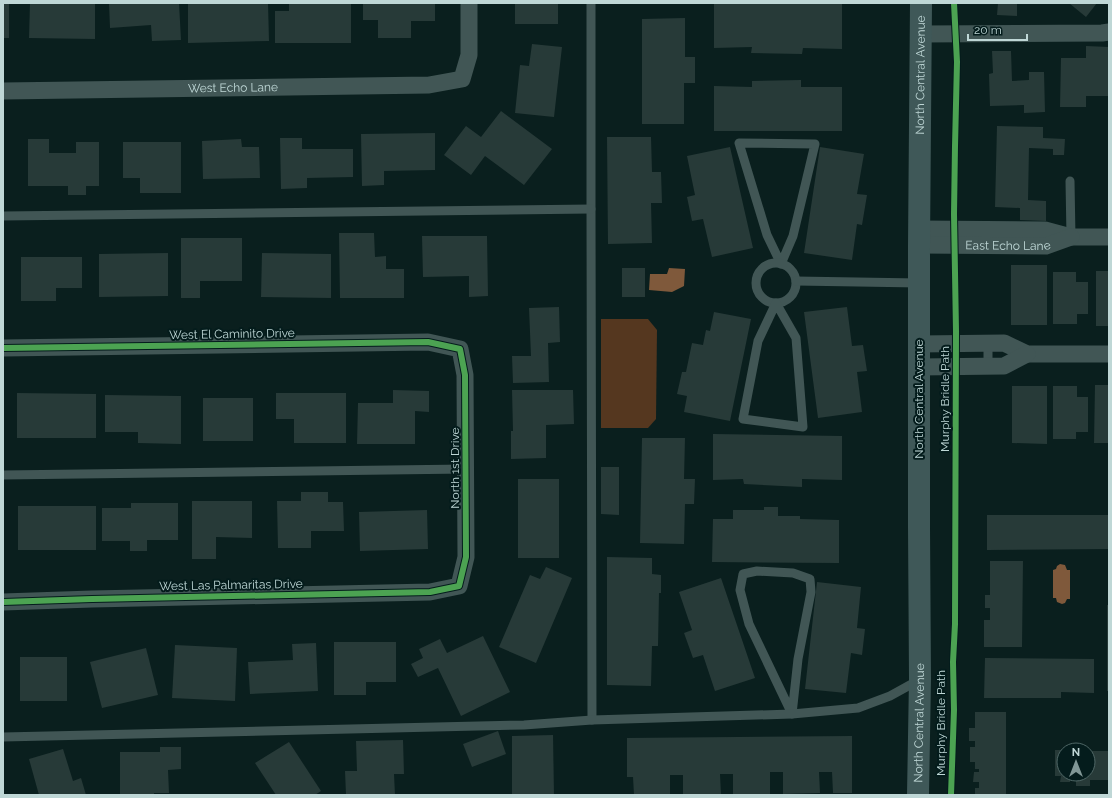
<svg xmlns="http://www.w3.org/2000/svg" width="1112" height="798" font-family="Raleway,sans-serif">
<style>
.green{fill:#55371f}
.water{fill:#7f593b}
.building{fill:#273a38}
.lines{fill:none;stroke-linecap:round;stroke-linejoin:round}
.path{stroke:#455655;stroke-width:2.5;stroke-dasharray:1 3;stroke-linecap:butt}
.lane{stroke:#415655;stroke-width:9}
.street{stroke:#415655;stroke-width:17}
.secondary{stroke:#3f5858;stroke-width:22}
.cycleway-casing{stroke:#041c1c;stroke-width:8}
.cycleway{stroke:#4ca352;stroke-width:6}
.labels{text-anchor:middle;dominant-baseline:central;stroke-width:4;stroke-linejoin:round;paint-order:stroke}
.street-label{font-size:12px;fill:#bfd7d6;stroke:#041c1c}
</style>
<rect width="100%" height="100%" fill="#0a1f1e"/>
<path class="green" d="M601,319H648L657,330L656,419L648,428H601Z"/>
<g class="water">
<path d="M669,268L685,269L684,286L672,292L649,290L650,274H667Z"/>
<path d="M1060,564L1065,565L1067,570H1070V599H1067L1065,603L1062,604L1057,602L1056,598H1053V570L1056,569L1057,566Z"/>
</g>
<g class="building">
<rect x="3" y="3" width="6" height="35"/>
<path d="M30,3H95V39L29,38Z"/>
<path d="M109,3H179L181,40L152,41L151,25L110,28Z"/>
<path d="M188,3H268L269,41L188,43Z"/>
<path d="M289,3H351V43H275V11H289Z"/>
<path d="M363,3H435V21H411V38H378V20H363Z"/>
<rect x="515" y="3" width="43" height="21"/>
<path d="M714,3H842V49L803,48L802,54L751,53L752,47L714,48Z"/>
<path d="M998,3H1017V16L997,15Z"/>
<path d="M1069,3H1097L1086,17Z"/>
<path d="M685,18V57H695V83H684V124H642V19Z"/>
<path d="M532,44L562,47L554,117L515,113L520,65L529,66Z"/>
<path d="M1086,46L1109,47V96H1086V107H1060L1061,58H1086Z"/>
<path d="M992,51H1011L1012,81L1029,80V72H1044L1045,112L1024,113V105L990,106L989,74L993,73Z"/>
<path d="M801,80V87H842V131H714V86L752,87V81Z"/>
<path d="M501,111L552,149L524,185L485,156L471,175L444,155L466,126L481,137Z"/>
<path d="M997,126L1043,127V138L1065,139L1064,155H1053V149L1029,148L1028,200L1046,201V221L1020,220V208L995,207Z"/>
<path d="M435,133V170L384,171V185L362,186L361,134Z"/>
<path d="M607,137H651L652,172H661L662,203H651L652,243L608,244Z"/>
<path d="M280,138H302V149H353V177L307,178V188L281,189Z"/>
<path d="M28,139H49V153H76V142H99V186H86V195H68V186H28Z"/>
<path d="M241,139L242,147H259L260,178L203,179L202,141Z"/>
<path d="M123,142H181V193H140V178H123Z"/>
<path d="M730,147L753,248L712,257L703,219L692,221L687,197L695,195L687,156Z"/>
<path d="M820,147L864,154L857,194L867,195L862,225L857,224L852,260L804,253Z"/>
<path d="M339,233H374L375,257L386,256V269H404V298H340Z"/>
<path d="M422,236H487L488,296L469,297V276L423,277Z"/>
<path d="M181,238H242V281H200V298H181Z"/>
<path d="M168,253V296L99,297V254Z"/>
<path d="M262,253L331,254V298L261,297Z"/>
<path d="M21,257H82V288H56V301H21Z"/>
<rect x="1011" y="265" width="36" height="60"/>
<rect x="622" y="268" width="23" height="29"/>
<rect x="1096" y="271" width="13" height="55"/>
<path d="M1053,272H1076V282H1088V314H1077V324H1053Z"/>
<path d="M559,307L560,342L548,343L549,382L513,383L512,356H531L529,308Z"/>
<path d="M847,307L852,346L863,345L867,371L857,372L862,412L818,418L804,312Z"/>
<path d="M714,312L751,319L730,421L684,412L687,396L677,394L682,372H686L692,343L703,345L706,330L710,331Z"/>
<path d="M1095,385H1109V443H1094Z"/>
<path d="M1012,386H1047V444L1012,443Z"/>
<path d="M1053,386H1077V397H1088V432H1076V439H1053Z"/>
<path d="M393,390L429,391V412L415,411V444H357L358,403H393Z"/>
<path d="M512,390H573L574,424L546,425V458L511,459V431H513Z"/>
<path d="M17,393L96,394V438H17Z"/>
<path d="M276,393H346V443H294V419H276Z"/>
<path d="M105,395L181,396V444L138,443V432H105Z"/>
<rect x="203" y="398" width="50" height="43"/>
<path d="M713,434L842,436V480L802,479V487L744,484L743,479L713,480Z"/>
<path d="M642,438H685L684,479H695L694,504H685L684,544L640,543Z"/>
<path d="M601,467H619V515L601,514Z"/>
<rect x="518" y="479" width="41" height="79"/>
<path d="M301,492H328V502H343L344,531H311V548H278L277,501H301Z"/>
<path d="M192,501H252V538L216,537V559H192Z"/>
<path d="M131,503H178V540H147V551H130V541H102V508H131Z"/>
<rect x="18" y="506" width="78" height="44"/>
<path d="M764,507H778V516H800V519L839,520V563L712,562L713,519H733V510H764Z"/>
<path d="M427,510L428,549L360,551L359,512Z"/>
<path d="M987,515H1109V549L987,550Z"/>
<path d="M607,557L652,558V574L661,575V593H659L658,646H652L651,686L607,685Z"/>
<path d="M990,561H1023L1022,647H984V620H990V608H985V595H990Z"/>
<path d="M546,567L572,578L536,663L499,647L530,575L540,579Z"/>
<path d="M721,578L755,678L715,691L703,655L693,658L684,633L692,630L679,592Z"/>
<path d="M817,582L861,587L857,628L865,629L862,655L851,653L846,693L805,689Z"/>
<rect x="1107" y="605" width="2" height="86"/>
<path d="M483,636L510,692L461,716L438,668L418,677L411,664L423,658L419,649L440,639L447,653Z"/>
<path d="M334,642H396V682H366V695H334Z"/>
<path d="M316,643L318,691L250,694L248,662L293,660L292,644Z"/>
<path d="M175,645L237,648L235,701L172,698Z"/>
<path d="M146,648L158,695L102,708L90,662Z"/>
<rect x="20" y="657" width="47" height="44"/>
<path d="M985,658L1094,659V693L1061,692V698H984Z"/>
<path d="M975,712H1006V795H975V788H979V782H973L974,772H979V769H975V762H970V747H975V741H969V728H975Z"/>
<path d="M498,731L506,754L472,767L463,744Z"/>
<path d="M553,735L554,795H512V736Z"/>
<path d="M852,736V793H833L832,772H819L820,793L783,794V772H770V794H733V774H720L721,795H683V775H670V795H634L633,777H627V738Z"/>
<path d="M403,740L404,774H394L395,795H346L345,771H357L356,741Z"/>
<path d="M289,742L321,791L315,795H276L255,763Z"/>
<path d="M160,747H181V769L168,770L169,793H154V795H120V752H160Z"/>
<path d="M63,749L73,781L81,778L86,795H39L29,759Z"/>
<path d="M1055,750H1064V774H1088V751H1109V780H1090V786H1076V777H1070V782H1060L1061,776H1055Z"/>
</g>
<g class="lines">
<g class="path">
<path d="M954,3V16"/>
<path d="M954,212L955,146L957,62V51"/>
<path d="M956,263V326"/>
<path d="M951,795L954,710L953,662L955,624L956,385"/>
</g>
<g class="lane">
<path d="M591,3V209L592,720"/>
<path d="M739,143L815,144L793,236L781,264L767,235Z"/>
<path d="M1070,181L1071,237"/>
<path d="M3,216L591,209"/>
<circle cx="776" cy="283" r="20"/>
<path d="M796,281L919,283"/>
<path d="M776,303L796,338L803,427L743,419L758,341Z"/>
<path d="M988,343V366"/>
<path d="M3,475L466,469"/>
<path d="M757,571L793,573L810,579L811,592L798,659L792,714L749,624L740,590L743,574Z"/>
<path d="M3,737L524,725L592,720L792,714L858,708L890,696L919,680"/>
</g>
<g class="street">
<path d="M920,34L1102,33L1109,32"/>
<path id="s1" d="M3,91L429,85L462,79L469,55V3"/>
<path d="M919,229L1045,230L1071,237H1109"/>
<path id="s2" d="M919,245L1046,246L1071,237"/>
<path d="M919,344L1004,343L1027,354H1109"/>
<path d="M3,348L428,342L460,349L465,375L466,557L459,586L430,592L92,599L3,602"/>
<path d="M919,367L1004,366L1027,354"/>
</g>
<path class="secondary" id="s3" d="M918,795L920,679L919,527V245L921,3"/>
<g class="cycleway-casing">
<g id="cycleway">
<path d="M3,348L428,342L460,349L465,375L466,557L459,586L430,592L92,599L3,602"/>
<path d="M951,795L954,710L953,662L955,624L956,331L954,214L955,146L957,62L954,3"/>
</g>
</g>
<use href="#cycleway" class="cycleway"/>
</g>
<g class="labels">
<g class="street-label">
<text stroke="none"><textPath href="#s3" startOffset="720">North Central Avenue</textPath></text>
<text stroke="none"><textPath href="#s1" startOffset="230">West Echo Lane</textPath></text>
<text stroke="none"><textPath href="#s2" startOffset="89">East Echo Lane</textPath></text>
<text transform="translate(232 334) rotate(-1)">West El Caminito Drive</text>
<text transform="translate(919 399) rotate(-90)">North Central Avenue</text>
<text transform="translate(945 399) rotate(-90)">Murphy Bridle Path</text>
<text transform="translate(455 468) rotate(-90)">North 1st Drive</text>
<text transform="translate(231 585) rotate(-1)">West Las Palmaritas Drive</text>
<text stroke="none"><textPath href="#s3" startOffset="72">North Central Avenue</textPath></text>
<text transform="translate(941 723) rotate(-90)">Murphy Bridle Path</text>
</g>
</g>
<rect width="1112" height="798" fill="none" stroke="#bfd7d6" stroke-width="8"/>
<g transform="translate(1076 762)"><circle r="19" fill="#041c1c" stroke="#4f6766"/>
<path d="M0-3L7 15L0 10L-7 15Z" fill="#809796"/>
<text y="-6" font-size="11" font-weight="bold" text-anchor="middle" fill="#bfd7d6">N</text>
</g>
<path d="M968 34v6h59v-6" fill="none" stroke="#bfd7d6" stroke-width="2"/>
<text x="974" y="34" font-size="12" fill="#bfd7d6" stroke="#041c1c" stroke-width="3" paint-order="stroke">20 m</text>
</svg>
